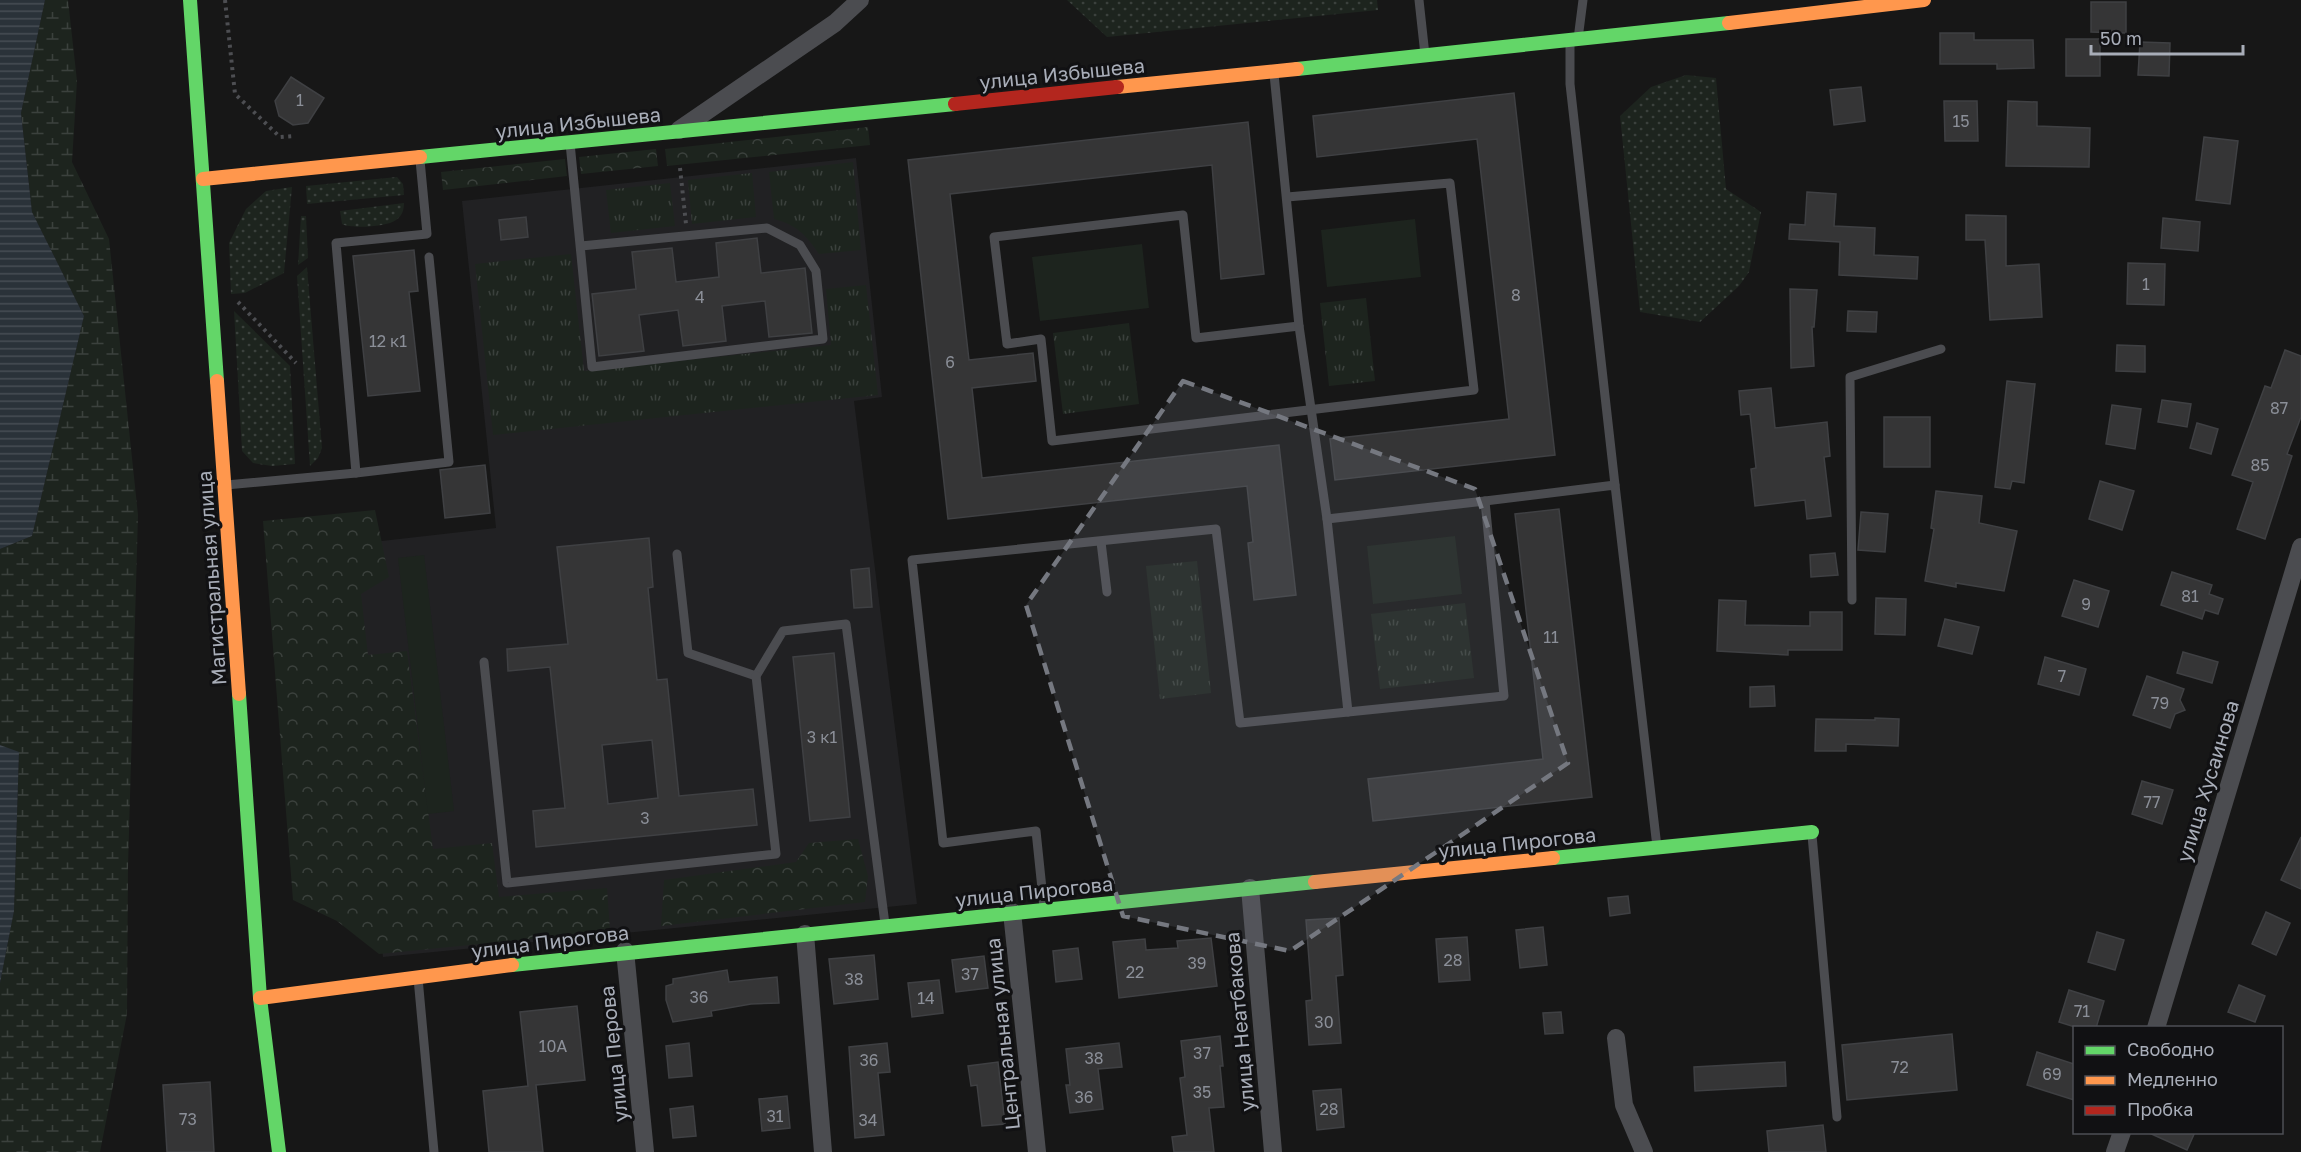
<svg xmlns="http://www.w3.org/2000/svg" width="2301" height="1152" font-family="'Golos Text',sans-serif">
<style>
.built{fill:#212123}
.grass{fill:url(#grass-dots)}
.forest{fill:url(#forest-crowns)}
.wetland{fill:url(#wetland-marsh)}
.park{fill:url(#park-tufts)}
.pitch{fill:#1d241e}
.water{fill:url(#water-rules)}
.building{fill:#353536;stroke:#3f4043;stroke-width:1.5;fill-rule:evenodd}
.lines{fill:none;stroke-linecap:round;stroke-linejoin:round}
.path{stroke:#4d4e52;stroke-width:4;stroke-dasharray:3 4.5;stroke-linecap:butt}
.lane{stroke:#4b4c50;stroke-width:9}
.street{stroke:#4b4c50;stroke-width:18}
.fast{stroke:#63d668;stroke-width:14}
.slow{stroke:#ff974d;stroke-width:14}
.jam{stroke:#b3261e;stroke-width:14}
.marked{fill:#757880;fill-opacity:0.2;stroke:#757880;stroke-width:4.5;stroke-dasharray:12 8;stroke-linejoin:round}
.labels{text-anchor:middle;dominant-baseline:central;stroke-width:6;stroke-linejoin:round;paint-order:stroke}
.number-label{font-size:16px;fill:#8b8f98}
.street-label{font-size:20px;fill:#a8adb8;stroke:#111113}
</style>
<defs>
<pattern id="grass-dots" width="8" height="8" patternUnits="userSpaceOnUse" patternTransform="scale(1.5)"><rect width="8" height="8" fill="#1d241e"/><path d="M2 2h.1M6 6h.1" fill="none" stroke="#3b413d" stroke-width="1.8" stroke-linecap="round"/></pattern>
<pattern id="forest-crowns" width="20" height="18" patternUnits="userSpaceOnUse" patternTransform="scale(1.5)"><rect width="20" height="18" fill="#1d241e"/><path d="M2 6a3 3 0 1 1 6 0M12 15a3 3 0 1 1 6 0" fill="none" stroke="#3b413d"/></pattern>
<pattern id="wetland-marsh" width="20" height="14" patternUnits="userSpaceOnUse" patternTransform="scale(1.5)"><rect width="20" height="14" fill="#1d241e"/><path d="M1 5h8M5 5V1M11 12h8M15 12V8" fill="none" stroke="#3b413d"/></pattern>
<pattern id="park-tufts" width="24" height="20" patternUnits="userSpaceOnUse" patternTransform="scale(1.5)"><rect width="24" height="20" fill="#1d241e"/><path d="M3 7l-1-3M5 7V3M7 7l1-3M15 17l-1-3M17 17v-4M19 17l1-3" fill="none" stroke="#3b413d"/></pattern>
<pattern id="water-rules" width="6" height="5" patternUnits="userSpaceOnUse" patternTransform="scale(1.5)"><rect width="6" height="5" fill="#2a3239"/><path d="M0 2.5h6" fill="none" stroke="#464d54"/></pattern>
</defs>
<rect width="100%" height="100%" fill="#171717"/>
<path class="built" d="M856,158L882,397L854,401L917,904L383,957L338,546L496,528L462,201Z"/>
<g class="grass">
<path d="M1067,0H1377L1378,10L1107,37Z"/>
<path d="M1686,75L1716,78L1726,189L1761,212L1749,272L1739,286L1700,322L1640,312L1620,116L1651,87Z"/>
<path d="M397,177L403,184L404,195L307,204L306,186Z"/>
<path d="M292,187L284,273L245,293L231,294L229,243L246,209L266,191Z"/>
<path d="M404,203C404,210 402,216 396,220C387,227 351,229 342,224L340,211Z"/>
<path d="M301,216H306L308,258L298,265Z"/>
<path d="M307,267L322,448L318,458L310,466L297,276Z"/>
<path d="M234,311L290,366L295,464L272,466L253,463L242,451Z"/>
</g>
<g class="forest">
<path d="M868,127L870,145L667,166L665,149Z"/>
<path d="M656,149L658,166L581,174L579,157Z"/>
<path d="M565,159L567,176L443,190L441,172Z"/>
<path d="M375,510L389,577L361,594L368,655L407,651L433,849L492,843L499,897L607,888L610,931L379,954L337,921L293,900L263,521Z"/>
<path d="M858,839L868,876L865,902L661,926L664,880L796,862L809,843Z"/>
</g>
<path class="wetland" d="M45,0H68L77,81L72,162L109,239L138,515L128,867L127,1014L100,1152H0V983L14,911L19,753L0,745V549L32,536L84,316L32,212L21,113Z"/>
<g class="park">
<path d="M853,162L861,250L819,254C806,235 797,225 774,219L769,172Z"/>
<path d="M752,173L756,217L692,224L688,180Z"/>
<path d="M670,183L675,226L611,233L606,190Z"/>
<path d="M571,254L584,371L831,345L826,289L866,285L878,395L493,435L475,264Z"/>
<path d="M1366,298L1375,381L1329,386L1320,303Z"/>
<path d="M1129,323L1139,404L1063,414L1053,333Z"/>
<path d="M1197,561L1211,693L1160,699L1146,566Z"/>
<path d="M1465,603L1474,678L1380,689L1371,614Z"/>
</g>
<g class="pitch">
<path d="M1415,219L1421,277L1327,287L1321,230Z"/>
<path d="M1142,244L1149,308L1040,321L1032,257Z"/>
<path d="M1455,536L1462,594L1373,604L1367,546Z"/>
<path d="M424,555L454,811L428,814L398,558Z"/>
</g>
<g class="water">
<path d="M0,0H45L21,113L32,212L84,316L32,536L0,549Z"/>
<path d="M0,745L19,752L14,911L0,983Z"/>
</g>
<g class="building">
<path d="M2091,2H2126V33L2091,32Z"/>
<path d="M1940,33H1974V40H2033L2034,68L1997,69V64H1940Z"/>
<rect x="2066" y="39" width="34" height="37"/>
<path d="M2140,42L2170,43L2169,76L2138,75Z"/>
<path d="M291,77L324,98L308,123L293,125L279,116L275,101Z"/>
<path d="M1861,87L1865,121L1834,125L1830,90Z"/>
<path d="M1514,93L1555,455L1335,480L1330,439L1509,419L1477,139L1317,157L1313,116Z"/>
<path d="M1944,101H1977L1978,141H1945Z"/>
<path d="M2008,101L2037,102V126L2090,128L2089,167L2006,166Z"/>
<path d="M1248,122L1264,274L1221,279L1212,165L950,194L969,360L1033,353L1036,381L972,388L982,478L1279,445L1296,595L1254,600L1248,543L1253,542L1247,486L948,519L908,160Z"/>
<path d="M2204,137L2238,141L2230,204L2196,200Z"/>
<path d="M1807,192L1836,194L1834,226L1875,228L1874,255L1918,257L1917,279L1839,275L1840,242L1789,239L1790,224L1805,225Z"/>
<path d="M1966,215L2006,216V266L2039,264L2042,317L1990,320L1985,240H1966Z"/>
<path d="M526,217L528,237L501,240L499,220Z"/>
<path d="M2163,218L2200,222L2198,251L2161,248Z"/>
<path d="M757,238L761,273L805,268L812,333L769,337L765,301L722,306L726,341L683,346L678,310L639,315L644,351L599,356L592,294L636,289L632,252L672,248L676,282L719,277L716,243Z"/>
<path d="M414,250L418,291L409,292L420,391L368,396L353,256Z"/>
<path d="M2128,263L2165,264L2164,305L2127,304Z"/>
<path d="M1790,289L1817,290L1814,327H1812L1814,366L1791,368Z"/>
<path d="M1848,311L1877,312L1876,332L1847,331Z"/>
<path d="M2117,345L2145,346V372L2116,371Z"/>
<path d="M2285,350L2301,356V417L2287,454L2292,456L2265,539L2237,529L2253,482L2232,475L2265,386L2271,388Z"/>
<path d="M2007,381L2035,384L2024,483L2012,481L2010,489L1995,487Z"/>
<path d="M1771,388L1775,428L1827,422L1830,456L1824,457L1831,516L1807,519L1805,500L1755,506L1751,469L1756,468L1750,414L1741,415L1739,391Z"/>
<path d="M2162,400L2191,404L2187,427L2158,422Z"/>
<path d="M2112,405L2141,409L2135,449L2106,444Z"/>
<rect x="1884" y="417" width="46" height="50"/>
<path d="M2197,423L2218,429L2211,454L2190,448Z"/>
<path d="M485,465L490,513L445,518L440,470Z"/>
<path d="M2100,481L2134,491L2122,530L2089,519Z"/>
<path d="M1936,491L1982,496L1979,523L2017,531L2004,591L1956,583V587L1925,581L1934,529L1931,528Z"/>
<path d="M1559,509L1592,797L1373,821L1368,779L1543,759L1515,514Z"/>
<path d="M1861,512L1888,514L1885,552L1858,550Z"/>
<path d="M649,538L653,587L648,588L657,680L667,679L679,796L753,789L757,825L536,847L533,811L565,808L550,667L508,671L507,649L568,644L557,547ZM652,740L658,798L608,804L602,745Z"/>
<path d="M1835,553L1838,575L1811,577L1810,555Z"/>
<path d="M869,568L872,607L854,608L851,570Z"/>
<path d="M2172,572L2212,585L2209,594L2223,599L2218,614L2205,610L2202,619L2161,605Z"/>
<path d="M2074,580L2109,591L2098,627L2062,616Z"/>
<path d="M1876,598L1906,599L1905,635L1875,634Z"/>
<path d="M1719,600L1746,601L1745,625L1810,626V612H1842V650H1788V655L1717,651Z"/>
<path d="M1945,619L1979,627L1972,654L1938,646Z"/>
<path d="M2183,652L2218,662L2212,683L2177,673Z"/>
<path d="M834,653L850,817L810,821L793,657Z"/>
<path d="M2045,657L2086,669L2079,695L2038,684Z"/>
<path d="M2147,676L2184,689L2180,700L2185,710L2175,714L2170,728L2133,715Z"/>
<path d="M1774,686L1775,706L1750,707V687Z"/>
<path d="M1875,718L1899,719L1898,746L1846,744V751H1815L1816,719L1875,720Z"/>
<path d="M2142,781L2173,790L2162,824L2132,814Z"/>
<path d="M2301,837V889L2281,880Z"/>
<path d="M1628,896L1630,913L1610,916L1608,898Z"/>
<path d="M2266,912L2290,923L2276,955L2252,944Z"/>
<path d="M1339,918L1343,975L1336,976L1341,1043L1309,1045L1306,1001L1312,1000L1306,920Z"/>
<path d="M1543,927L1547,965L1520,968L1516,930Z"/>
<path d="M2097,932L2124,940L2115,970L2088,962Z"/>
<path d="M1467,937L1470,980L1439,982L1436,939Z"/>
<path d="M1211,938L1217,986L1119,998L1113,942L1145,939L1146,950L1178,948L1177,941Z"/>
<path d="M1078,948L1082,979L1056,982L1053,951Z"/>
<path d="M874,955L878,999L834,1004L829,959Z"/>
<path d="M984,956L988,988L956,992L952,960Z"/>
<path d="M727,970L729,982L777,977L779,1003L751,1004L711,1011L712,1016L673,1022L666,1000V986L673,984V979Z"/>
<path d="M939,980L943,1013L912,1017L908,983Z"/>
<path d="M2239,985L2265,996L2255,1022L2228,1012Z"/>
<path d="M2069,990L2104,1001L2096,1028H2078L2059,1022Z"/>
<path d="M577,1006L585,1080L536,1085L543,1152H489L483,1091L528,1086L520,1012Z"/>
<path d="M1561,1012L1563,1033L1545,1034L1543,1013Z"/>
<path d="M1952,1034L1957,1090L1847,1100L1842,1045Z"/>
<path d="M1220,1036L1223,1066H1220L1224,1107L1209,1108L1214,1152H1174L1172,1137L1187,1135L1180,1078L1185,1077L1181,1041Z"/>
<path d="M689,1043L692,1076L669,1078L666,1046Z"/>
<path d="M887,1043L890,1072L878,1073L884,1135L855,1138L849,1047Z"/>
<path d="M1119,1043L1122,1067L1098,1069L1103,1109L1070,1113L1066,1085H1070L1066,1049Z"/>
<path d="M2037,1052L2074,1064V1100L2027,1085Z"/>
<path d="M998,1062L1005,1124L982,1126L977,1085L971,1086L968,1066Z"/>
<path d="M1785,1062L1786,1086L1695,1091L1694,1067Z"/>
<path d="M210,1082L214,1152H167L163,1085Z"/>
<path d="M1341,1089L1344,1127L1317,1130L1313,1091Z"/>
<path d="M787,1096L790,1128L762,1131L759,1099Z"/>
<path d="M693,1106L696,1136L673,1138L670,1109Z"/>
<path d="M1823,1125L1826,1152H1769L1767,1131Z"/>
<path d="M2147,1132H2195L2187,1150Z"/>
</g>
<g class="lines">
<g class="path">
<path d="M225,0L235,94L280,137L294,136"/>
<path d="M680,168L686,224"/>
<path d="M238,302L296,363"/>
</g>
<g class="lane">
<path d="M1419,0L1425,55"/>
<path d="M1578,39L1583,0"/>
<path d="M1570,43V84L1615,485"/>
<path d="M570,143L592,367L823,339L816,271L800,245L767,228L581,246"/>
<path d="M1287,197L1450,183L1474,390L1052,441L1041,339L1007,344L994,237L1183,215L1196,338L1299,326"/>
<path d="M356,473L449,462L429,257"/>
<path d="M226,485L356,473L336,243L427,234L420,160"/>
<path d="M1327,519L1485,501"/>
<path d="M1101,542L1107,592"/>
<path d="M677,554L688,653L756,676L783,631L846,624L885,924"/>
<path d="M1852,600L1850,377L1941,349"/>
<path d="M484,662L507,883L776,854L756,676"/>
<path d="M1348,712L1504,696L1485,501L1615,485L1657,847"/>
<path d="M1812,835L1837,1117"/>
<path d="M1044,908L1036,831L943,843L912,560L1216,529L1240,723L1348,712L1327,519L1299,326L1274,74"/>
<path d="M418,978L434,1152"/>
</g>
<g class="street">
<path d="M679,130L835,23L860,0"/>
<path d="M1250,888L1273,1152"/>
<path d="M1012,912L1037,1152"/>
<path d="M805,934L823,1152"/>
<path d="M625,951L645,1152"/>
<path d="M2156,1028L2301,547"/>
<path d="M1616,1038L1624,1105L1644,1152"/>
<path d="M2115,1152L2122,1132"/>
</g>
<g class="fast">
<path d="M190,0L217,381"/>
<path d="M1297,69L1729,23"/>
<path d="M420,157L955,104"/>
<path d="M239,694L260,998L279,1152"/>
<path d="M1553,858L1812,832"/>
<path d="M512,965L1315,882"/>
</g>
<g class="slow">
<path d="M1729,23L1924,0"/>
<path d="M1117,87L1297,69"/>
<path d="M203,179L420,157"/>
<path d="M217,381L239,694"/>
<path d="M1315,882L1553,858"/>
<path d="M260,998L512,965"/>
</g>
<path class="jam" d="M955,104L1117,87"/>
</g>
<path class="marked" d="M1183,381L1475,489L1568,763L1290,951L1123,916L1026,605Z"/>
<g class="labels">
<g class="number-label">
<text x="300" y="100">1</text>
<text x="1961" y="121">15</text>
<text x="2146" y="284">1</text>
<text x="1516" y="295">8</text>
<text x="700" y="297">4</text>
<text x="388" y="341">12 к1</text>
<text x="950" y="362">6</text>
<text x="2279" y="408">87</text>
<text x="2260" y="465">85</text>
<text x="2190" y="596">81</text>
<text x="2086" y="604">9</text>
<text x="1551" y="637">11</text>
<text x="2062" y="676">7</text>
<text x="2160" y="703">79</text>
<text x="822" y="737">3 к1</text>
<text x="2152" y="802">77</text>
<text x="645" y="818">3</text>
<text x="1453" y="960">28</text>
<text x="1197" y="963">39</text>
<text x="1135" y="972">22</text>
<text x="970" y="974">37</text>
<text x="854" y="979">38</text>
<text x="699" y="997">36</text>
<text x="926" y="998">14</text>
<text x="2082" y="1011">71</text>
<text x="1324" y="1022">30</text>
<text x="553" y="1046">10А</text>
<text x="1202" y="1053">37</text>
<text x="1094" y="1058">38</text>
<text x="869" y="1060">36</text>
<text x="1900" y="1067">72</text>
<text x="2052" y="1074">69</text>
<text x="1202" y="1092">35</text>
<text x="1084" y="1097">36</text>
<text x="1329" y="1109">28</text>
<text x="775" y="1116">31</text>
<text x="188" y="1119">73</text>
<text x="868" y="1120">34</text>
</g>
<g class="street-label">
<text transform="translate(1062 73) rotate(-6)">улица Избышева</text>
<text transform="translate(578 122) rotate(-6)">улица Избышева</text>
<text transform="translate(211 578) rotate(-94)">Магистральная улица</text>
<text transform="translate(2207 781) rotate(-73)">улица Хусаинова</text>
<text transform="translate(1517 842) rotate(-6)">улица Пирогова</text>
<text transform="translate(1034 891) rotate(-6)">улица Пирогова</text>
<text transform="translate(550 941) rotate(-7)">улица Пирогова</text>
<text transform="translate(1239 1022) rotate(-95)">улица Неатбакова</text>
<text transform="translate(1002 1034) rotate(-96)">Центральная улица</text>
<text transform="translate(613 1054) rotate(-96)">улица Перова</text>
</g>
</g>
<rect x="2073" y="1026" width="210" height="108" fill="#111113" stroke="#4d4f55" stroke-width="1.5"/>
<rect x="2085" y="1046" width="30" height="9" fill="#63d668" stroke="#4d4f55" stroke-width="1.5"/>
<text x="2127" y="1056" font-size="18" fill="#a8adb8">Свободно</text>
<rect x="2085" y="1076" width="30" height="9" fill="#ff974d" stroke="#4d4f55" stroke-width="1.5"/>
<text x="2127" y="1086" font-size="18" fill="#a8adb8">Медленно</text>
<rect x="2085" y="1106" width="30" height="9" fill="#b3261e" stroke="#4d4f55" stroke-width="1.5"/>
<text x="2127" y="1116" font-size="18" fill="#a8adb8">Пробка</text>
<path d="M2091 45v9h152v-9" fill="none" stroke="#a8adb8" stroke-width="3"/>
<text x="2100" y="45" font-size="18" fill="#a8adb8" stroke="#111113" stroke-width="4.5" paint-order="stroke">50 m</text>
</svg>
